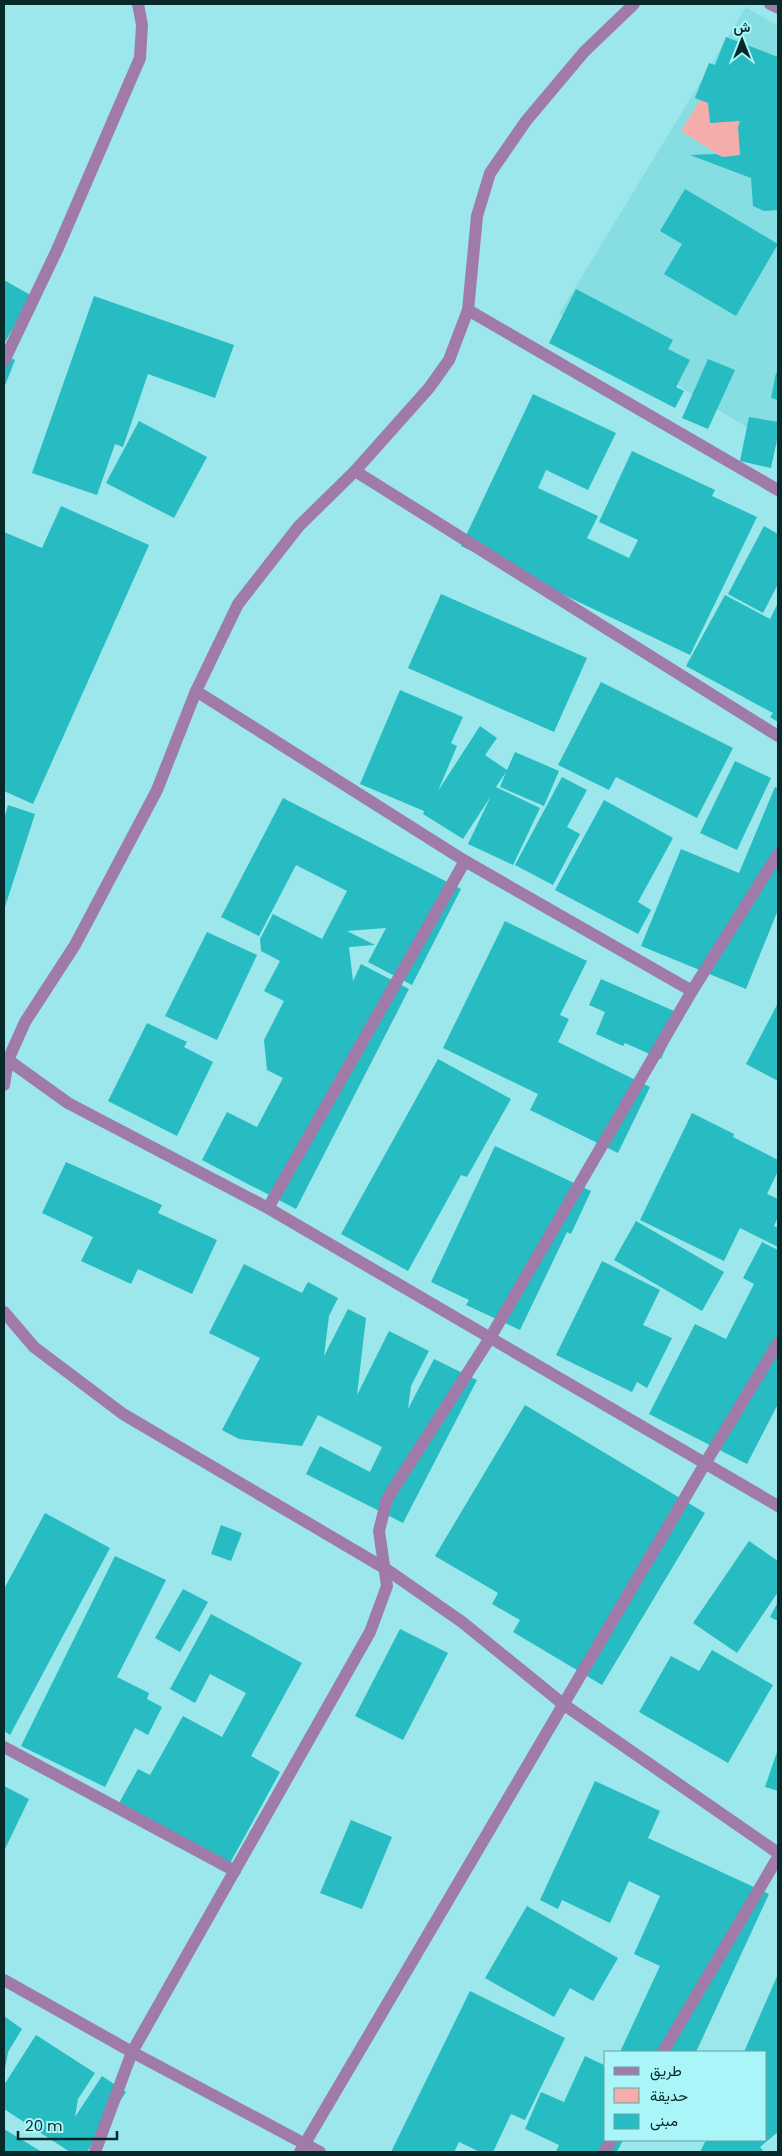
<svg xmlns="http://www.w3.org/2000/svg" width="782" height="2156" font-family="Poppins,Vazirmatn,sans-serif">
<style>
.built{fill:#86dee2}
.green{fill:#f5adac}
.building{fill:#26bcc2}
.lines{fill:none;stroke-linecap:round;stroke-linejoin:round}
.street{stroke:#a07ba9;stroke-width:12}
</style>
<rect width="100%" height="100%" fill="#9ce7eb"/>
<path class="built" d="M746,7L778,26V74L733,46L681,131L778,192V446L559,314Z"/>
<path class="green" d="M733,46L778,74V192L681,131Z"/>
<g class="building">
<path d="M726,37L778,57V210L764,211L753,206L751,178L690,155L716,154L723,157L740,155L738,127L740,121L710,123L708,103L695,98L709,63L715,65Z"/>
<path d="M685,189L778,244L736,316L664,274L682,244L660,231Z"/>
<path d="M4,280L32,296L5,342L4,341Z"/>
<path d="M576,289L673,340L668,349L690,360L676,387L684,391L675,408L549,343Z"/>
<path d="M94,296L234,345L215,398L148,374L123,447L115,444L97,495L32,473Z"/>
<path d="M4,355L15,360L4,388Z"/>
<path d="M708,359L735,370L708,429L682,418Z"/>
<path d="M776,373H778V400L771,398Z"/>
<path d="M533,394L616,433L588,490L546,470L538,488L598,516L587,538L629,558L638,540L599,522L632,451L715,490L712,496L757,517L690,655L461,546Z"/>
<path d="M749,417L778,422V435L771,468L740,461Z"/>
<path d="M139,421L207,457L174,518L106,483Z"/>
<path d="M61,506L149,545L33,804L4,791V532L42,548Z"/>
<path d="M764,526L778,534V584L763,613L728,594Z"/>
<path d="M441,594L587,658L554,732L408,668Z"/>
<path d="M725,595L770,619L778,603V722L770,717L773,713L686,666Z"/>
<path d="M601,682L733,748L697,818L616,777L609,790L558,765Z"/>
<path d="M400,690L463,717L451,743L457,746L438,791L480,726L497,738L485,755L507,770L515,752L559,771L544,806L500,787L506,772L496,787L540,808L513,865L468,844L491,796L463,839L423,814L424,811L360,784Z"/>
<path d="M735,761L771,778L737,850L700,833Z"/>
<path d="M562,777L587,790L567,827L580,834L553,885L515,865Z"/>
<path d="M775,787L778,788V910L746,989L641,946L681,849L739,873Z"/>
<path d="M283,798L461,889L412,985L368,962L386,928L347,931L375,945L349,947L353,981L361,964L409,989L296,1209L202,1160L227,1112L257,1127L283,1078L267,1070L264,1040L284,1001L264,991L280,961L261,951L260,939L273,914L322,939L347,891L296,865L259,936L221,917Z"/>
<path d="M604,800L673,838L638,902L651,910L638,934L555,890Z"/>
<path d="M8,805L35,814L4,910V819Z"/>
<path d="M505,921L587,961L560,1015L569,1019L558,1042L650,1087L618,1153L530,1110L538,1094L443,1048Z"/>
<path d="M207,932L257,955L217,1040L165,1016Z"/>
<path d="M601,979L681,1014L661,1059L625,1043L623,1046L596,1034L605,1012L589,1005Z"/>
<path d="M778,1003V1081L746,1064Z"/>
<path d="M147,1023L187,1042L184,1047L213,1062L177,1136L108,1101Z"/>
<path d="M438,1059L511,1099L467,1177L461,1175L408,1271L341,1234Z"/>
<path d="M692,1113L734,1134L733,1137L778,1160V1171L767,1194L778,1199V1217L774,1226L778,1228V1247L740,1228L724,1261L640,1220Z"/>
<path d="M495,1146L591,1191L571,1234L567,1232L520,1330L466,1305L469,1300L431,1282Z"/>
<path d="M66,1162L162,1205L158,1213L217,1240L192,1294L138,1269L131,1284L81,1261L93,1237L42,1213Z"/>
<path d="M636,1221L724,1272L702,1311L614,1260Z"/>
<path d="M762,1242L778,1250V1404L747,1464L649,1414L695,1324L726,1339L754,1284L743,1278Z"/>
<path d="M602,1261L660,1290L643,1325L672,1338L647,1388L637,1382L632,1392L556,1355Z"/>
<path d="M244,1264L302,1293L308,1282L338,1298L329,1316L324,1356L348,1309L366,1318L357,1395L389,1331L429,1351L411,1386L408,1409L434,1359L477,1380L403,1523L306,1474L320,1446L370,1472L382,1447L318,1415L302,1446L239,1439L222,1430L260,1358L209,1333Z"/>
<path d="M525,1405L705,1513L602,1685L513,1632L520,1620L492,1604L498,1593L435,1556Z"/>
<path d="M45,1513L110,1548L10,1735L4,1731V1589Z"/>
<path d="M221,1525L242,1533L231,1561L211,1554Z"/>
<path d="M749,1541L778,1561V1592L737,1653L693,1623Z"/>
<path d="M115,1556L166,1580L117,1677L149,1693L147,1699L162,1707L148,1735L135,1728L105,1787L21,1746Z"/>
<path d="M183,1589L208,1602L180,1652L155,1638Z"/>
<path d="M778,1602V1621L770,1617Z"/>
<path d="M211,1614L302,1663L251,1756L280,1772L229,1865L118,1805L138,1769L150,1775L183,1716L222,1737L246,1693L210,1674L195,1703L170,1689Z"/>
<path d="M400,1629L448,1653L403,1740L355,1716Z"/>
<path d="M712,1650L773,1685L728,1763L639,1712L671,1656L699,1671Z"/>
<path d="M778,1749V1791L765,1787Z"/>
<path d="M595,1781L660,1811L648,1838L769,1894L696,2052H620L660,1966L634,1954L660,1896L629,1881L610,1923L562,1900L558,1909L540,1900Z"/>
<path d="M4,1786L29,1799L4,1851Z"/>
<path d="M351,1820L392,1837L362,1909L320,1893Z"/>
<path d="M527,1906L618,1958L593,2001L570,1988L554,2017L485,1978Z"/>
<path d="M778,1974V2132L760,2147L764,2152H700L706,2140H766V2052H744Z"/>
<path d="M470,1991L565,2038L525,2120L511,2114L493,2152H480L459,2142L454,2152H391Z"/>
<path d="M4,2016L22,2029L8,2052L5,2069Z"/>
<path d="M36,2035L95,2073L78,2099L75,2117L102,2076L126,2092L87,2152H70L4,2109V2085Z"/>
<path d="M585,2056L606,2066V2140H623L617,2152H556L559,2145L525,2129L541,2092L564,2102Z"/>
<path d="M4,2129L42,2152H4Z"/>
</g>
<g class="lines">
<g class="street">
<path d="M634,4L584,52L526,121L490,173L477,216L468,310L778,490"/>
<path d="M770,4L778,8"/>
<path d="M468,310L449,360L429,388L355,471L299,526L238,604L196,691L157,790L75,945L25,1022L8,1060L68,1103L268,1208L778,1506"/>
<path d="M4,361L57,250L140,58L142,25L138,4"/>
<path d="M355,471L778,736"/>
<path d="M196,691L465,861L692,991"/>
<path d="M4,1058L8,1060L4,1085"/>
<path d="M268,1208L465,861"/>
<path d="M4,1312L34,1347L123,1414L386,1569L462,1622L563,1704L778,1853"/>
<path d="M4,1747L235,1871"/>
<path d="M4,1980L132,2052L95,2152"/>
<path d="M663,2052L778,1857"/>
<path d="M300,2152L706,1462L778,1343"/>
<path d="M320,2152L132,2052L370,1632L387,1586L379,1531L387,1499L490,1338L692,991L778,854"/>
<path d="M604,2152L612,2140"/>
</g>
</g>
<rect width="782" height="2156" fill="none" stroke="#08292a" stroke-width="10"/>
<rect x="604" y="2051" width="162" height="90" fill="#a9f5f8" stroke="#69a3a6"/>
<rect x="614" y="2067" width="25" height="8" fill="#a07ba9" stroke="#69a3a6"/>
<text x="650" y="2076" font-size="15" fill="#08292a">طريق</text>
<rect x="614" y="2088" width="25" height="15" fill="#f5adac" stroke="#69a3a6"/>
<text x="650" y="2101" font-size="15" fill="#08292a">حديقة</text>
<rect x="614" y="2114" width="25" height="15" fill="#26bcc2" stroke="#69a3a6"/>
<text x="650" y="2126" font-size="15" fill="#08292a">مبنى</text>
<g transform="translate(742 40)" stroke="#a9f5f8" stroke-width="4" paint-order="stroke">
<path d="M0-4L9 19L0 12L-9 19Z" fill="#08292a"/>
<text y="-8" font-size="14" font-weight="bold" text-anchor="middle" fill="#08292a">ش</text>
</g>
<path d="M18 2131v8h99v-8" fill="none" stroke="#08292a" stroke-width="2.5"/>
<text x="25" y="2131" font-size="15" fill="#08292a" stroke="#a9f5f8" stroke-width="4" paint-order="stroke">20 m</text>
</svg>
